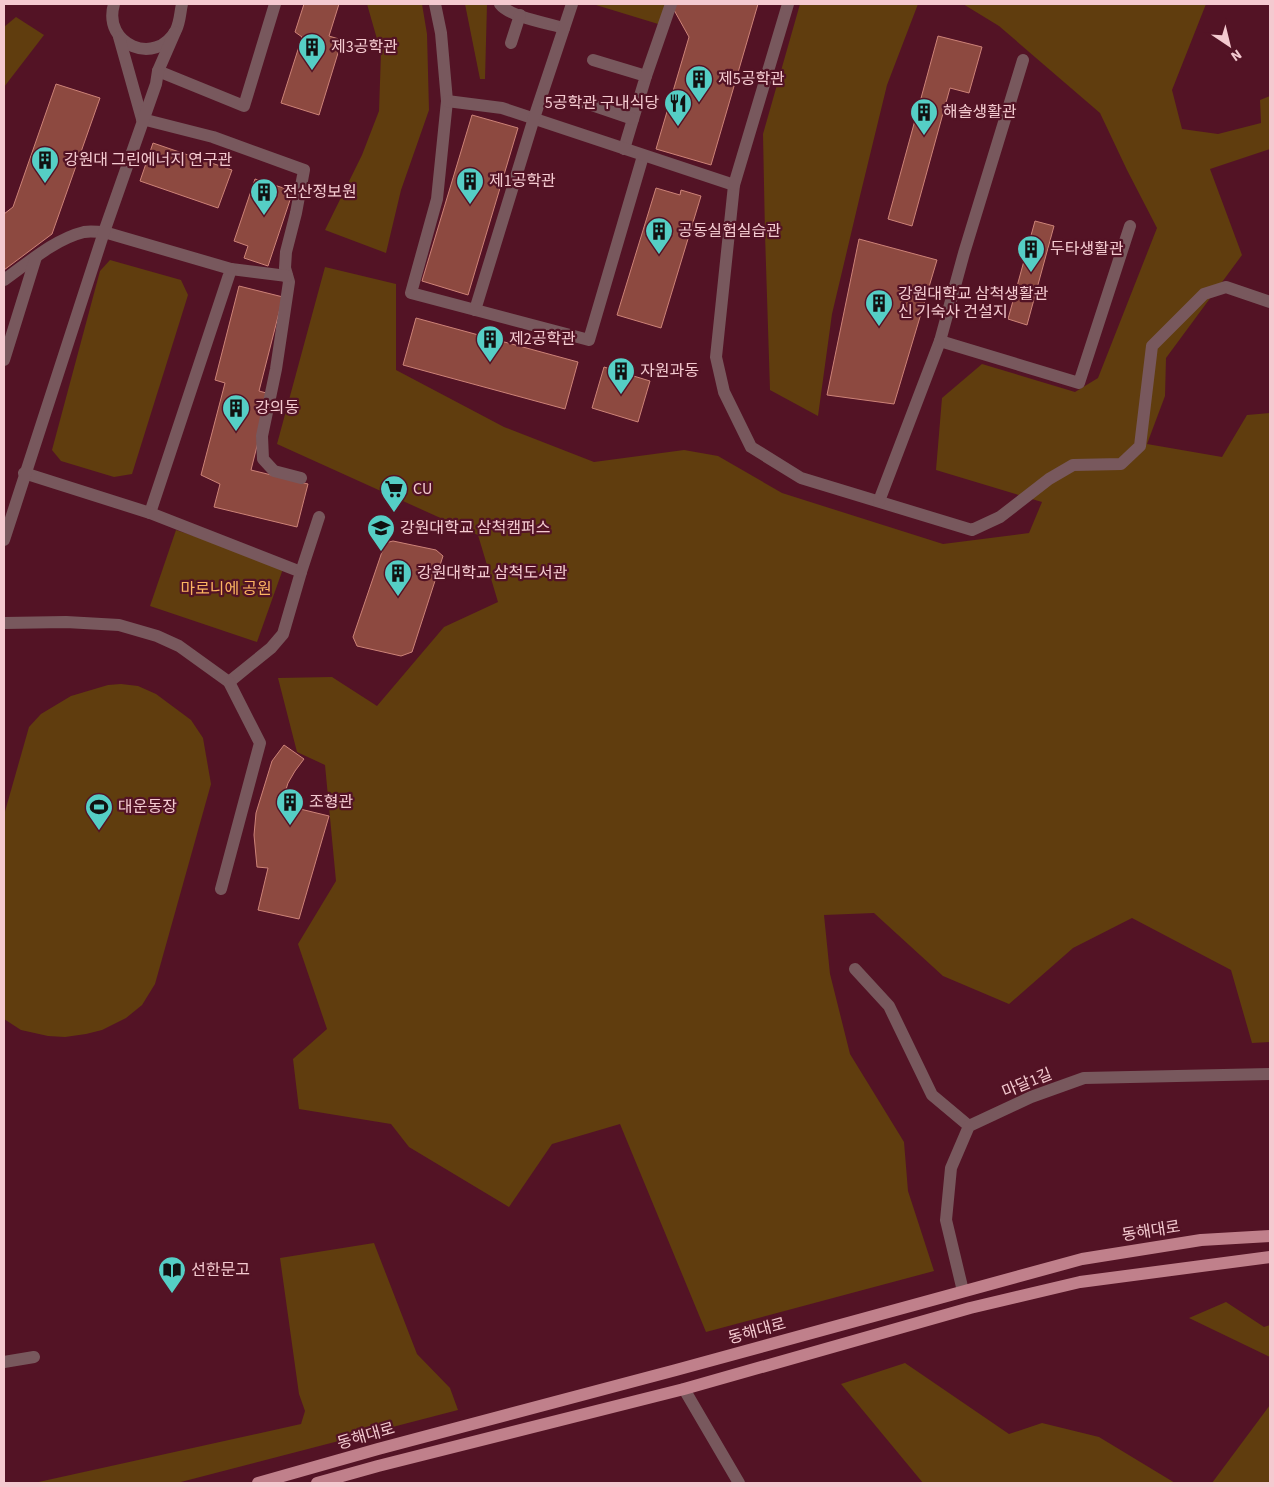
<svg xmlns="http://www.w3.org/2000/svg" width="1274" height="1487" font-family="'Source Sans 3','Noto Sans KR',sans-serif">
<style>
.green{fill:#603d0e}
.building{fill:#8d4940;stroke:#cd8378}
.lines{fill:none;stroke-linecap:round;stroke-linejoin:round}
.minor{stroke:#78585d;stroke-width:12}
.major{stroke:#c0808b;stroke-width:12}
.labels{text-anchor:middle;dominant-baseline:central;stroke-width:4.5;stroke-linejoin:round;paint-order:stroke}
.poi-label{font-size:16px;fill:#f4cad0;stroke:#531325;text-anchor:start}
.park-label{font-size:16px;fill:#fcb461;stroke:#531325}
.street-label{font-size:16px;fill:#f4cad0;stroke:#531325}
</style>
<rect width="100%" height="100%" fill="#531325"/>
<g class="green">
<path d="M367,4H422L427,34L429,110L401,190L386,253L325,230L362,155L379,111L381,53Z"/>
<path d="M465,4H487L485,79H480Z"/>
<path d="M597,4H676L668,27L596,5Z"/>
<path d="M800,4H918L887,85L859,200L832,314L818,416L770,390L765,234L763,134Z"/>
<path d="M963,4H1206L1172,90L1182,129L1218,134L1261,123L1260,100L1270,96V149L1210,169L1242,255L1166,358L1165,396L1147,444L1222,457L1247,415L1270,413V1042L1252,1043L1231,970L1132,918L1073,948L1009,1004L943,976L874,913L824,915L830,974L850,1054L904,1142L908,1191L934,1271L706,1332L620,1124L552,1144L509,1207L409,1147L391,1124L299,1109L293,1059L327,1029L298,944L336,881L325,765L297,752L278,678L332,677L377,706L444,627L498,602L478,535L277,444L325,267L396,284V370L504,427L594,462L684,450L718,456L782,493L943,544L1029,533L1042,502L936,470L942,398L982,364L1075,392L1098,378L1157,228L1127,170L1100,113L999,26Z"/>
<path d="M16,17L44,35L4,87V27Z"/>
<path d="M110,260L181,280L188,295L132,474L114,477L61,461L52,450L100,271Z"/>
<path d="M176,530L284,566L257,642L150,606Z"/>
<path d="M121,684L138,686L156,694L191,720L203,738L211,784L155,984L142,1005L126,1018L102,1030L86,1034L65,1037L48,1036L21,1030L4,1019V815L29,727L41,714L71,696L108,685Z"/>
<path d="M374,1243L417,1354L450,1388L458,1410L177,1483H34L301,1424L305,1411L299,1394L280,1258Z"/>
<path d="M1226,1302L1264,1327L1270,1325V1357L1189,1318Z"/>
<path d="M905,1363L1009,1434L1042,1423L1099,1437L1175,1483H923L841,1384Z"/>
<path d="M1270,1405V1483H1212Z"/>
</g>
<g class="building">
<path d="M304,4H339L329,36L342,40L319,115L281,103L302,37L295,32Z"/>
<path d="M676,4H758L711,165L656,149L689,37L674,10Z"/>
<path d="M938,36L982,47L969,93L950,88L912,226L888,219Z"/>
<path d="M56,84L100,98L52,234L4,270V214L13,207Z"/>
<path d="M472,115L518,128L468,295L422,281Z"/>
<path d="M153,143L232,170L218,208L140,181Z"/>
<path d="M255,179L293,191L268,266L244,258L248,246L234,241Z"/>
<path d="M656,188L680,195L681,190L701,196L661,328L617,315Z"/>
<path d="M1035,221L1054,226L1027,325L1008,319Z"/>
<path d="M859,239L937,260L894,404L827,395Z"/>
<path d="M239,286L283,297L259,391L270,394L251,470L308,484L297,527L214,507L220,484L201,475L225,383L215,380Z"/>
<path d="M416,318L578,362L565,409L403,365Z"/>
<path d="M604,367L650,381L638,422L592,408Z"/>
<path d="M393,541L436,550L443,556L412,652L401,656L357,646L353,637L385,543Z"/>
<path d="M284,745L304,759L295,771L288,783L284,796L297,799L296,808L329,816L299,919L258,910L268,868L257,867L254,835L256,813L272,761Z"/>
</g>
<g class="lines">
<g class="minor">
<path d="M114,4C102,45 156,67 176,30C180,22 180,13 182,4"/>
<path d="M435,4L441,33L447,101L437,199L411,293L589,340L643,156"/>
<path d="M500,4C510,17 547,23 564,28"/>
<path d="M119,37L142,119"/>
<path d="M511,43L520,15"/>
<path d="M593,60L646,76L624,149"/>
<path d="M158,71L244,106L275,4"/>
<path d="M646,76L671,4"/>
<path d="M447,101L502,108L734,185L716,357L724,392L751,447L801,478L972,530L1000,517L1049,479L1073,465L1121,464L1140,446L1152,346L1204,294L1226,287L1270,302"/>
<path d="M583,102L633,119"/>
<path d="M142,119L213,137L304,170L296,213L286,252L285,268L289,282L276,369L262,436L263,459L274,471L301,478"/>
<path d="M734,185L788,4"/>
<path d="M231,269L287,276"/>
<path d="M4,280C28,263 55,239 84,232C90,231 98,232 104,232L231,269L150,513"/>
<path d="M475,310L534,118L572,4"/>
<path d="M940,341L1079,383L1130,226"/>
<path d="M4,360L36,257"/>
<path d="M24,473L150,513L301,572L283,634L271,648L229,682"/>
<path d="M879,501L940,341L964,253L1023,60"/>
<path d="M4,540L104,232L156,84L158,71L175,32"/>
<path d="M301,572L319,517"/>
<path d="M4,623L66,622L119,625L157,636L179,646L229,682L260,743L221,889"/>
<path d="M855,969L889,1006L932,1095L969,1126"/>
<path d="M963,1291L946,1220L951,1168L969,1126L1031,1097L1084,1078L1270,1074"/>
<path d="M4,1362L34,1357"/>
<path d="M684,1389L739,1483"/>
</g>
<g class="major">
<path d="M258,1483L378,1449L676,1370L1082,1259L1201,1240L1270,1236"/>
<path d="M317,1483L378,1466L684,1389L970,1308L1080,1282L1270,1257"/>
</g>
</g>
<defs>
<g id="building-pin" transform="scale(1.4375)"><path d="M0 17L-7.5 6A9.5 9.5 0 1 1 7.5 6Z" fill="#55cec5" stroke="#531325"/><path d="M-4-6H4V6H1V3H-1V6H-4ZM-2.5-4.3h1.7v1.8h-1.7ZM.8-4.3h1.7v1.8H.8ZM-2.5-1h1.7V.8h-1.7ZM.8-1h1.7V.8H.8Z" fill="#111"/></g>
<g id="restaurant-pin" transform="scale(1.4375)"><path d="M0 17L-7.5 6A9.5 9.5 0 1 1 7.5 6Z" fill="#55cec5" stroke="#531325"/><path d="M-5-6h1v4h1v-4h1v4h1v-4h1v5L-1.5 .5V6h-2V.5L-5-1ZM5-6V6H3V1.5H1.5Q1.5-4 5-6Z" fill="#111"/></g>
<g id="supermarket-pin" transform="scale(1.4375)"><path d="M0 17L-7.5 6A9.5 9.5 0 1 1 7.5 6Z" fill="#55cec5" stroke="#531325"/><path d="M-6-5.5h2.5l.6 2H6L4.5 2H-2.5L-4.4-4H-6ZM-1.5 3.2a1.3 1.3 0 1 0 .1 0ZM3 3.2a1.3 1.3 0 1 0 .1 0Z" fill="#111"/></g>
<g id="university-pin" transform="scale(1.4375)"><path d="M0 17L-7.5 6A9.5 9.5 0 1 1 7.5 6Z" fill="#55cec5" stroke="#531325"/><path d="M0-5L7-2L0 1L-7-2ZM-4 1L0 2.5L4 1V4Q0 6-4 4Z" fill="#111"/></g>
<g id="stadium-pin" transform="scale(1.4375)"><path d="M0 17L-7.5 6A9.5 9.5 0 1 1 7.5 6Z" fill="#55cec5" stroke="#531325"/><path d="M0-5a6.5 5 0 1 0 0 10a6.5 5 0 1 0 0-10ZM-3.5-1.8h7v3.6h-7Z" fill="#111"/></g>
<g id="library-pin" transform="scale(1.4375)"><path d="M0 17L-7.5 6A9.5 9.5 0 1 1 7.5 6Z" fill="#55cec5" stroke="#531325"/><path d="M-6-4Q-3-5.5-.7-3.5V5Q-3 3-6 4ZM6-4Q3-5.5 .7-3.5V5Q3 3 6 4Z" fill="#111"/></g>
</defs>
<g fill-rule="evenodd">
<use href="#building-pin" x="312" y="47"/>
<use href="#building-pin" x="699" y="79"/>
<use href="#restaurant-pin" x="678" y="103"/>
<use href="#building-pin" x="924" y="112"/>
<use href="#building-pin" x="45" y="160"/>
<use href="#building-pin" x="470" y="181"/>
<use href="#building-pin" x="264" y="192"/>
<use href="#building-pin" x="659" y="231"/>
<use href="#building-pin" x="1031" y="249"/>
<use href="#building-pin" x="879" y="303"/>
<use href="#building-pin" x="490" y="339"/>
<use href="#building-pin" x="621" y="371"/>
<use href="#building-pin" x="236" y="408"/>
<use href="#supermarket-pin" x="394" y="489"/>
<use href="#university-pin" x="381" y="528"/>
<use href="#building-pin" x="398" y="573"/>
<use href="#building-pin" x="290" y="802"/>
<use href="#stadium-pin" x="99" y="807"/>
<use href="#library-pin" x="172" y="1270"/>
</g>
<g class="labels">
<g class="poi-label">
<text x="331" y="47">제3공학관</text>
<text x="718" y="79">제5공학관</text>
<text x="659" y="103" text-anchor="end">5공학관 구내식당</text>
<text x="943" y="112">해솔생활관</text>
<text x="64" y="160">강원대 그린에너지 연구관</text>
<text x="489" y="181">제1공학관</text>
<text x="283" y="192">전산정보원</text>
<text x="678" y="231">공동실험실습관</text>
<text x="1050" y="249">두타생활관</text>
<text x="898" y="294">강원대학교 삼척생활관<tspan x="898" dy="18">신 기숙사 건설지</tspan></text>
<text x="509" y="339">제2공학관</text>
<text x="640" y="371">자원과동</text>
<text x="255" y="408">강의동</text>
<text x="413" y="489">CU</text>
<text x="400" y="528">강원대학교 삼척캠퍼스</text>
<text x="417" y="573">강원대학교 삼척도서관</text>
<text x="309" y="802">조형관</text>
<text x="118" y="807">대운동장</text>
<text x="191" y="1270">선한문고</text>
</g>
<g class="park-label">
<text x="226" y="589">마로니에 공원</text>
</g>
<g class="street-label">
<text transform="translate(1027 1083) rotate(-22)">마달1길</text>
<text transform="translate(1151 1231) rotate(-9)">동해대로</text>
<text transform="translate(757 1331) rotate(-15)">동해대로</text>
<text transform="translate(366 1436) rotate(-16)">동해대로</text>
</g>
</g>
<rect width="1274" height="1487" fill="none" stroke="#f4cad0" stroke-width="10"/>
<g transform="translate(1229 45) rotate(145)" stroke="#531325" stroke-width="4" paint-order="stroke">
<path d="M0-4L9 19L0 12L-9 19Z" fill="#f4cad0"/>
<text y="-8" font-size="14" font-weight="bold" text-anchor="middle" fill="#f4cad0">N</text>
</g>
</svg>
